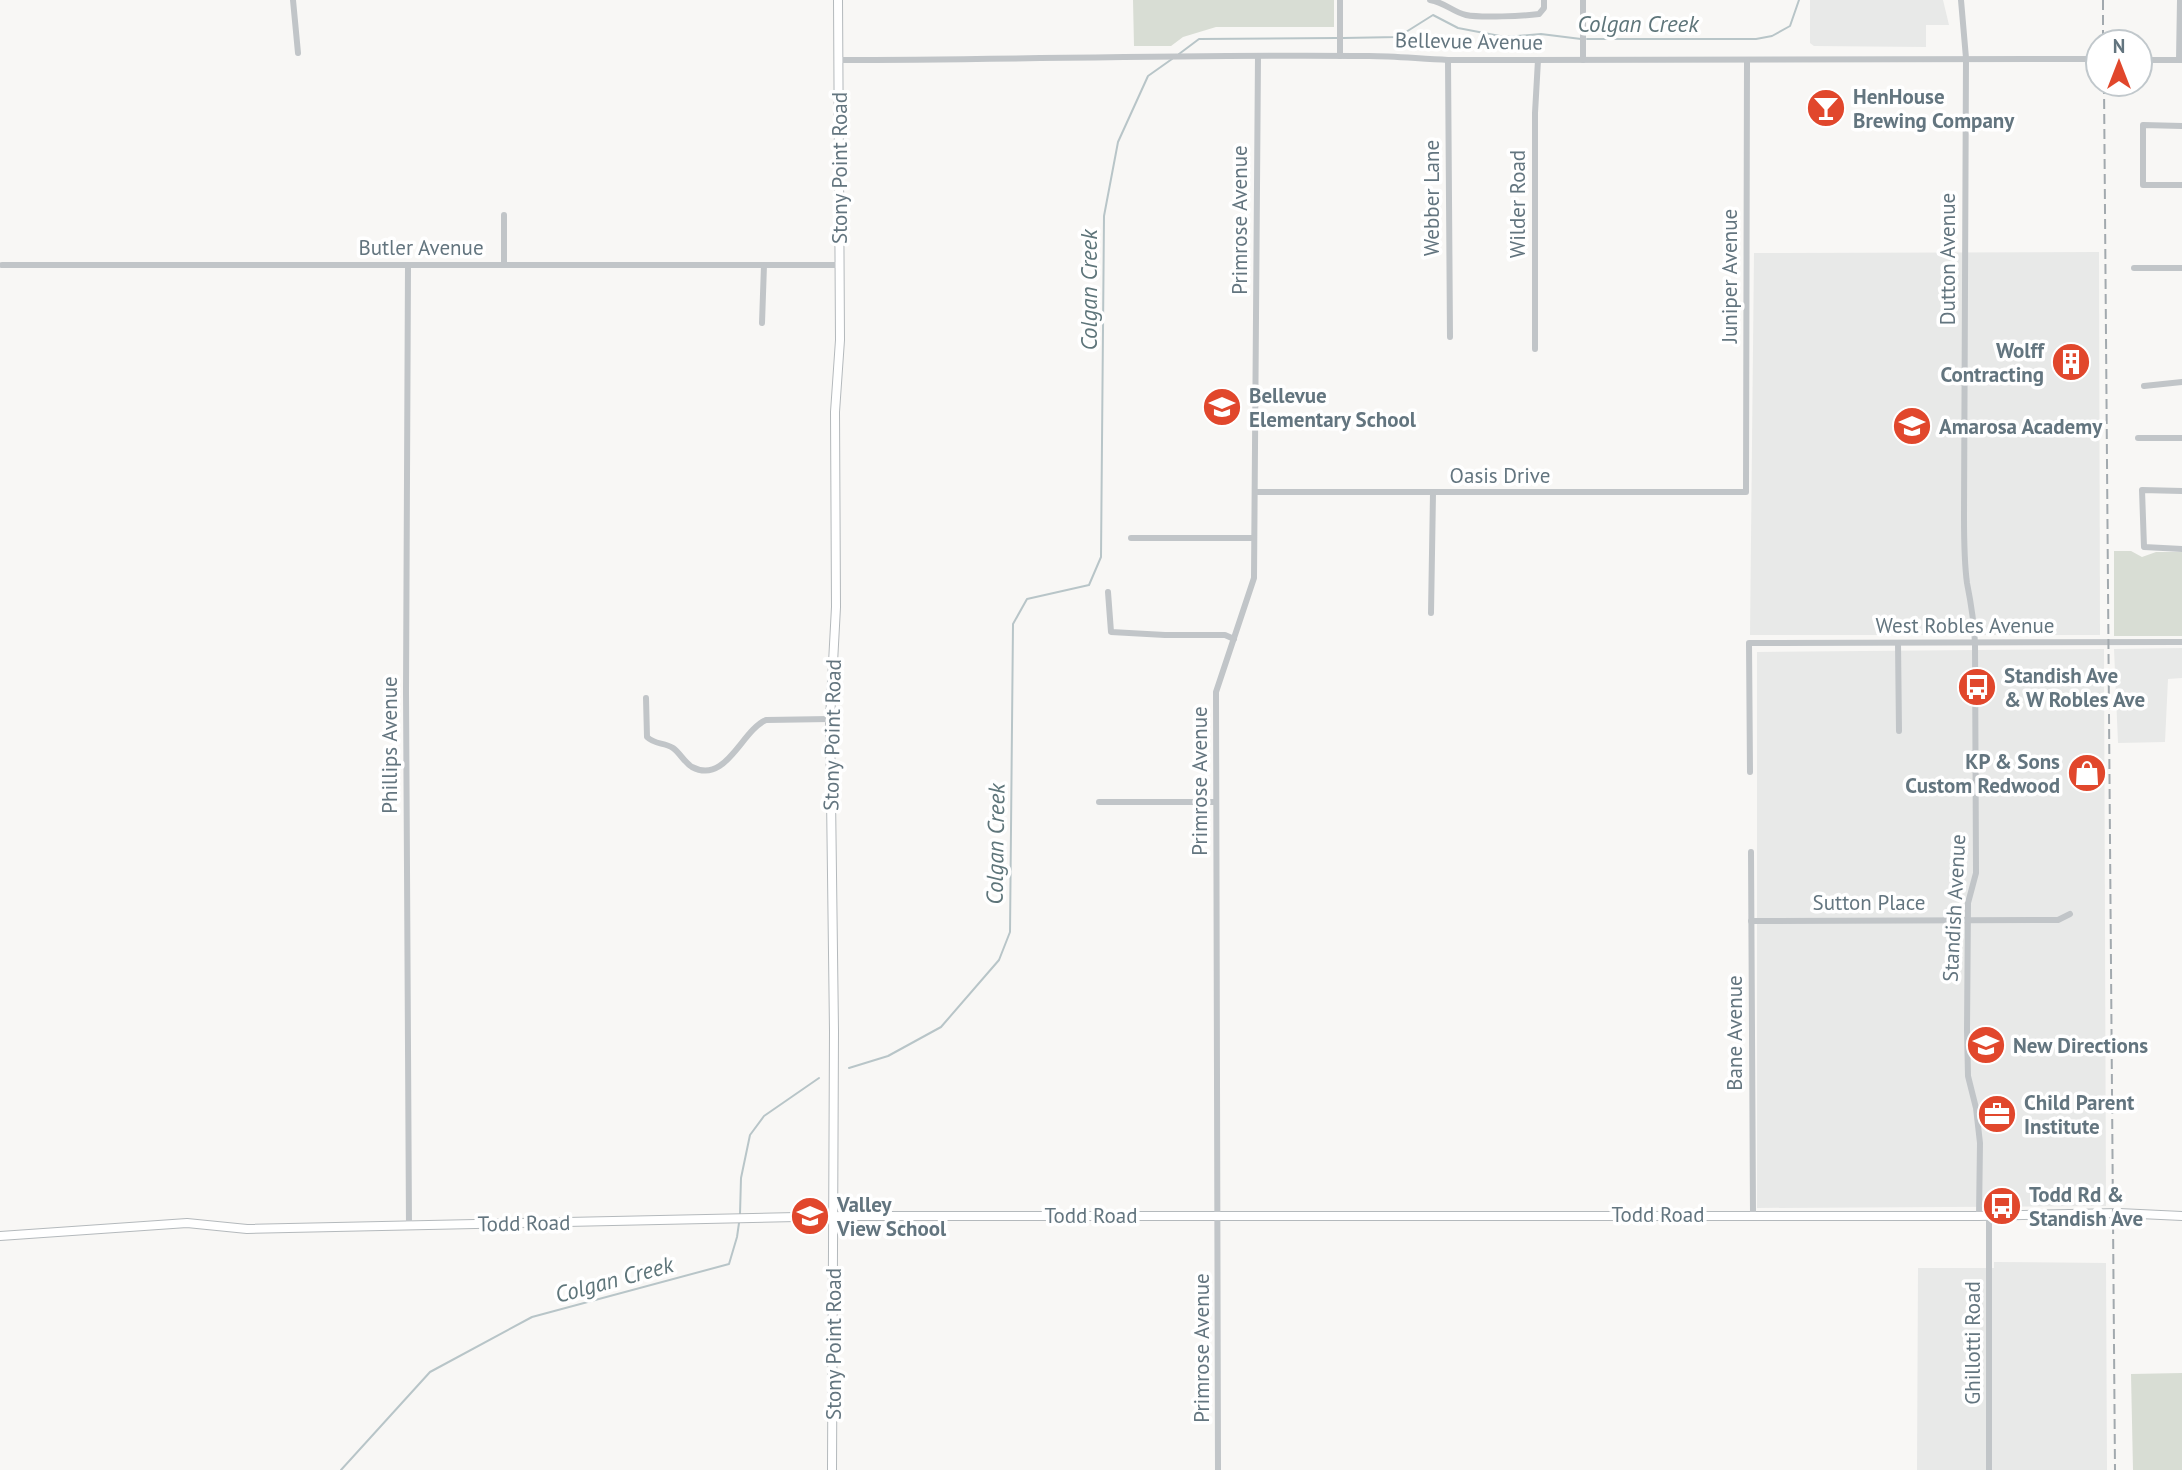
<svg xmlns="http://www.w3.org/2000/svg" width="2182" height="1470" font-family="'PT Sans',sans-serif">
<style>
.built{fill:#e8e9e8}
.green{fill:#d8ddd4}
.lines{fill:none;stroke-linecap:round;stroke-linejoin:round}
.stream{stroke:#b8c5c8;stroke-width:2}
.major-casing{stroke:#b4b9bc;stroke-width:10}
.minor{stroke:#c1c5c8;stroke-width:6}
.major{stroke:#fff;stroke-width:8}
.rail{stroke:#a2a9ae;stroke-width:2;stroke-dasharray:10 5;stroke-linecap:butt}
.labels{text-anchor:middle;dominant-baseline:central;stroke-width:7;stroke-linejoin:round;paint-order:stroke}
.street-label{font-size:21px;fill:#63757f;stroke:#fff}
.poi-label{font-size:21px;font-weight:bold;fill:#63757f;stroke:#fff;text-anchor:start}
.water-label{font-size:23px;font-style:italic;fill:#5e757a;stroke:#fff}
</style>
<rect width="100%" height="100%" fill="#f8f7f5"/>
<g class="built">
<path d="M1810,0H1943L1949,25H1926V47L1814,46L1810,43Z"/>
<path d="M2099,252L2100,635H1750L1754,253Z"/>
<path d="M2182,648V678L2168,679L2165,742L2118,743L2114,649Z"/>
<path d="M2104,649L2106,1206L1757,1208V652Z"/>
<path d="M1994,1262L2106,1263L2107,1470H1917L1918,1268H1994Z"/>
</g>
<g class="green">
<path d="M1133,0H1334V27H1216L1183,37L1171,46H1134Z"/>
<path d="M2114,551H2131L2142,557L2156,552H2182V636H2114Z"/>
<path d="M2182,1373V1470H2133L2131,1374Z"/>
</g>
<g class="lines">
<g class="stream">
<path d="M1343,38L1398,37L1433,15L1458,28L1505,37L1541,34L1581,39"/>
<path d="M1587,39H1756L1772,36L1790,26L1799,0"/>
<path d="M1179,54L1199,39L1337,38"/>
<path d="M849,1068L888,1056L941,1027L999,960L1010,932L1013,624L1027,599L1089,585L1101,557L1104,216L1118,142L1148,76L1172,59"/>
<path d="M740,1214L741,1178L750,1135L764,1116L819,1078"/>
<path d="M341,1470L430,1372L532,1317L729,1264L737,1237L739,1223"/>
</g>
<g class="major-casing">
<g id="major">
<path d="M0,1236L187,1223L247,1229L843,1216H1979L2119,1213L2182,1216"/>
<path d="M832,1470L834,1031L830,719L836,607L835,412L840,340L838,0"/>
</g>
</g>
<g class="minor">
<path d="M293,0L298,53"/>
<path d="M1340,0V56"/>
<path d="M1430,0C1446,3 1453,12 1466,15C1480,18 1524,16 1539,14L1544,8V0"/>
<path d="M1583,0V60"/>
<path d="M1961,0L1966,58L1964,516C1964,538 1964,561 1967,583C1971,603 1974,622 1975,643L1976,873L1968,903L1967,1030L1968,1076L1976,1108L1980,1143L1979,1216"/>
<path d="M839,60C1015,60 1192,54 1369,56C1395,56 1421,59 1448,60L2098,59"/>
<path d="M1448,60L1450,337"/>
<path d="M2140,60H2182"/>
<path d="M2179,60L2180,0"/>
<path d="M2182,126L2143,125V185H2182"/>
<path d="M504,215V265"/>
<path d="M2,265H840"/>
<path d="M408,265L406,691L409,1226"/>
<path d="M2134,268H2182"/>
<path d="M762,323L764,265"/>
<path d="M1535,349V113L1538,60"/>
<path d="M2144,386L2182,382"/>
<path d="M2138,438H2182"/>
<path d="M2182,491L2142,490L2144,547L2182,549"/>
<path d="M1255,492H1746L1747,60"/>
<path d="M1131,538H1254"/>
<path d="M1108,592L1111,632L1165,635H1225L1234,639"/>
<path d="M1431,613L1433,493"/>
<path d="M1898,643L1899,731"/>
<path d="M646,698L647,737C655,745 664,742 673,748C680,753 684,762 692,767C726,785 741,731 766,720L830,719"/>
<path d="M1750,772L1749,643L2182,642"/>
<path d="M1099,802H1216"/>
<path d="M1751,852L1753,1214"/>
<path d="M1751,921L2058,920L2070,914"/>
<path d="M1989,1215V1470"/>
<path d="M1218,1470L1216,692L1254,578L1258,56"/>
</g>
<use href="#major" class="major"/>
<g class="rail">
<path d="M2103,0V42"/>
<path d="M2104,84L2115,1470"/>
</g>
</g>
<defs>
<g id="bar-disc" transform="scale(2.0125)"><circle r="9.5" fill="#e1472c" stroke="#fff"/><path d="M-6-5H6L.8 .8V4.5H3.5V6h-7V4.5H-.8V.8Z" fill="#fff"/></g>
<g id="building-disc" transform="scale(2.0125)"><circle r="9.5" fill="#e1472c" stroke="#fff"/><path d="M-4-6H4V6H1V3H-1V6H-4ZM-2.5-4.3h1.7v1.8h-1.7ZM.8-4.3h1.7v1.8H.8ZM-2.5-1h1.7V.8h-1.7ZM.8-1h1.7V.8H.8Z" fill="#fff"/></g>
<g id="school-disc" transform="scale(2.0125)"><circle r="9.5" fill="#e1472c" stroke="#fff"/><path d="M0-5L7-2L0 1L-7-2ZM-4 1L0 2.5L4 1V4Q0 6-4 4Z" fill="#fff"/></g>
<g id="bus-disc" transform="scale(2.0125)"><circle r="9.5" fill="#e1472c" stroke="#fff"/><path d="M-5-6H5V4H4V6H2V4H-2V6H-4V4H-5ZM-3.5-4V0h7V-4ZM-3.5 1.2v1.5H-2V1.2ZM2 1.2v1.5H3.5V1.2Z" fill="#fff"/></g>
<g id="shop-disc" transform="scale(2.0125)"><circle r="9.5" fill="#e1472c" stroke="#fff"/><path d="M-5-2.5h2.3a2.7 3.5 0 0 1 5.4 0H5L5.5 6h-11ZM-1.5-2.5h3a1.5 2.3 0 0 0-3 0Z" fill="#fff"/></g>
<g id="office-disc" transform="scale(2.0125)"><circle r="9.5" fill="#e1472c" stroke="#fff"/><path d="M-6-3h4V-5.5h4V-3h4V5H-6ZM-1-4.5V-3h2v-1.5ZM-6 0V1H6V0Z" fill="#fff"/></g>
</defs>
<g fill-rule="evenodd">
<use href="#bar-disc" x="1826" y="108"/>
<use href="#building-disc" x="2071" y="362"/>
<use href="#school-disc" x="1222" y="407"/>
<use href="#school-disc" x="1912" y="426"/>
<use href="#bus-disc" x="1977" y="687"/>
<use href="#shop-disc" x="2087" y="773"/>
<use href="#school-disc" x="1986" y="1045"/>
<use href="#office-disc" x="1997" y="1114"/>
<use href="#bus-disc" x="2002" y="1206"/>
<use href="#school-disc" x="810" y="1216"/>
</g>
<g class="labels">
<g class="street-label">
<text transform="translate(1469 41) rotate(1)">Bellevue Avenue</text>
<text transform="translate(839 168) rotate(-90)">Stony Point Road</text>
<text transform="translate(1431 198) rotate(-90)">Webber Lane</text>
<text transform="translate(1517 204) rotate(-90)">Wilder Road</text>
<text transform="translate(1239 220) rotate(-90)">Primrose Avenue</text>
<text x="421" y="247">Butler Avenue</text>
<text transform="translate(1947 259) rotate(-90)">Dutton Avenue</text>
<text transform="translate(1729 276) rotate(-90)">Juniper Avenue</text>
<text x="1500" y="475">Oasis Drive</text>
<text x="1965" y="625">West Robles Avenue</text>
<text transform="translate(832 735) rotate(-89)">Stony Point Road</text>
<text transform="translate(389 745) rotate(-90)">Phillips Avenue</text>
<text transform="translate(1199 781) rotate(-90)">Primrose Avenue</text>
<text x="1869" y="902">Sutton Place</text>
<text transform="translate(1954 908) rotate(-87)">Standish Avenue</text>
<text transform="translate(1734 1033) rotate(-90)">Bane Avenue</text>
<text x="1658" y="1214">Todd Road</text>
<text x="1091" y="1215">Todd Road</text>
<text transform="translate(524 1223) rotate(-1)">Todd Road</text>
<text transform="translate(1972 1343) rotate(-90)">Ghillotti Road</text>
<text transform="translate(833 1344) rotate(-90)">Stony Point Road</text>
<text transform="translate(1201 1348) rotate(-90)">Primrose Avenue</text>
</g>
<g class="poi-label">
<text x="1853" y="96">HenHouse<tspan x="1853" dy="24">Brewing Company</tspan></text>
<text x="2044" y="350" text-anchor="end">Wolff<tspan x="2044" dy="24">Contracting</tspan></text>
<text x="1249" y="395">Bellevue<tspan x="1249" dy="24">Elementary School</tspan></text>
<text x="1939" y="426">Amarosa Academy</text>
<text x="2004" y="675">Standish Ave<tspan x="2004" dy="24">&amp; W Robles Ave</tspan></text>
<text x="2060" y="761" text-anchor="end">KP &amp; Sons<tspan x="2060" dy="24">Custom Redwood</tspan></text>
<text x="2013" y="1045">New Directions</text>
<text x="2024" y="1102">Child Parent<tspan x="2024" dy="24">Institute</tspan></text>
<text x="2029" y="1194">Todd Rd &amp;<tspan x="2029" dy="24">Standish Ave</tspan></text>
<text x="837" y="1204">Valley<tspan x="837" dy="24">View School</tspan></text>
</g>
<g class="water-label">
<text x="1638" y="23">Colgan Creek</text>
<text transform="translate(1088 290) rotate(-90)">Colgan Creek</text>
<text transform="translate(995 844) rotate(-89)">Colgan Creek</text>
<text transform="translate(614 1279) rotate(-15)">Colgan Creek</text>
</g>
</g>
<g transform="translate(2119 63)"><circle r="33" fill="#ffffff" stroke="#c1c8cc" stroke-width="2"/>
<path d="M0-5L12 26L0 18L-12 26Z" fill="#e1472c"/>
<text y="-10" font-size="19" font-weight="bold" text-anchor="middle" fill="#63757f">N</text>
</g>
</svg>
